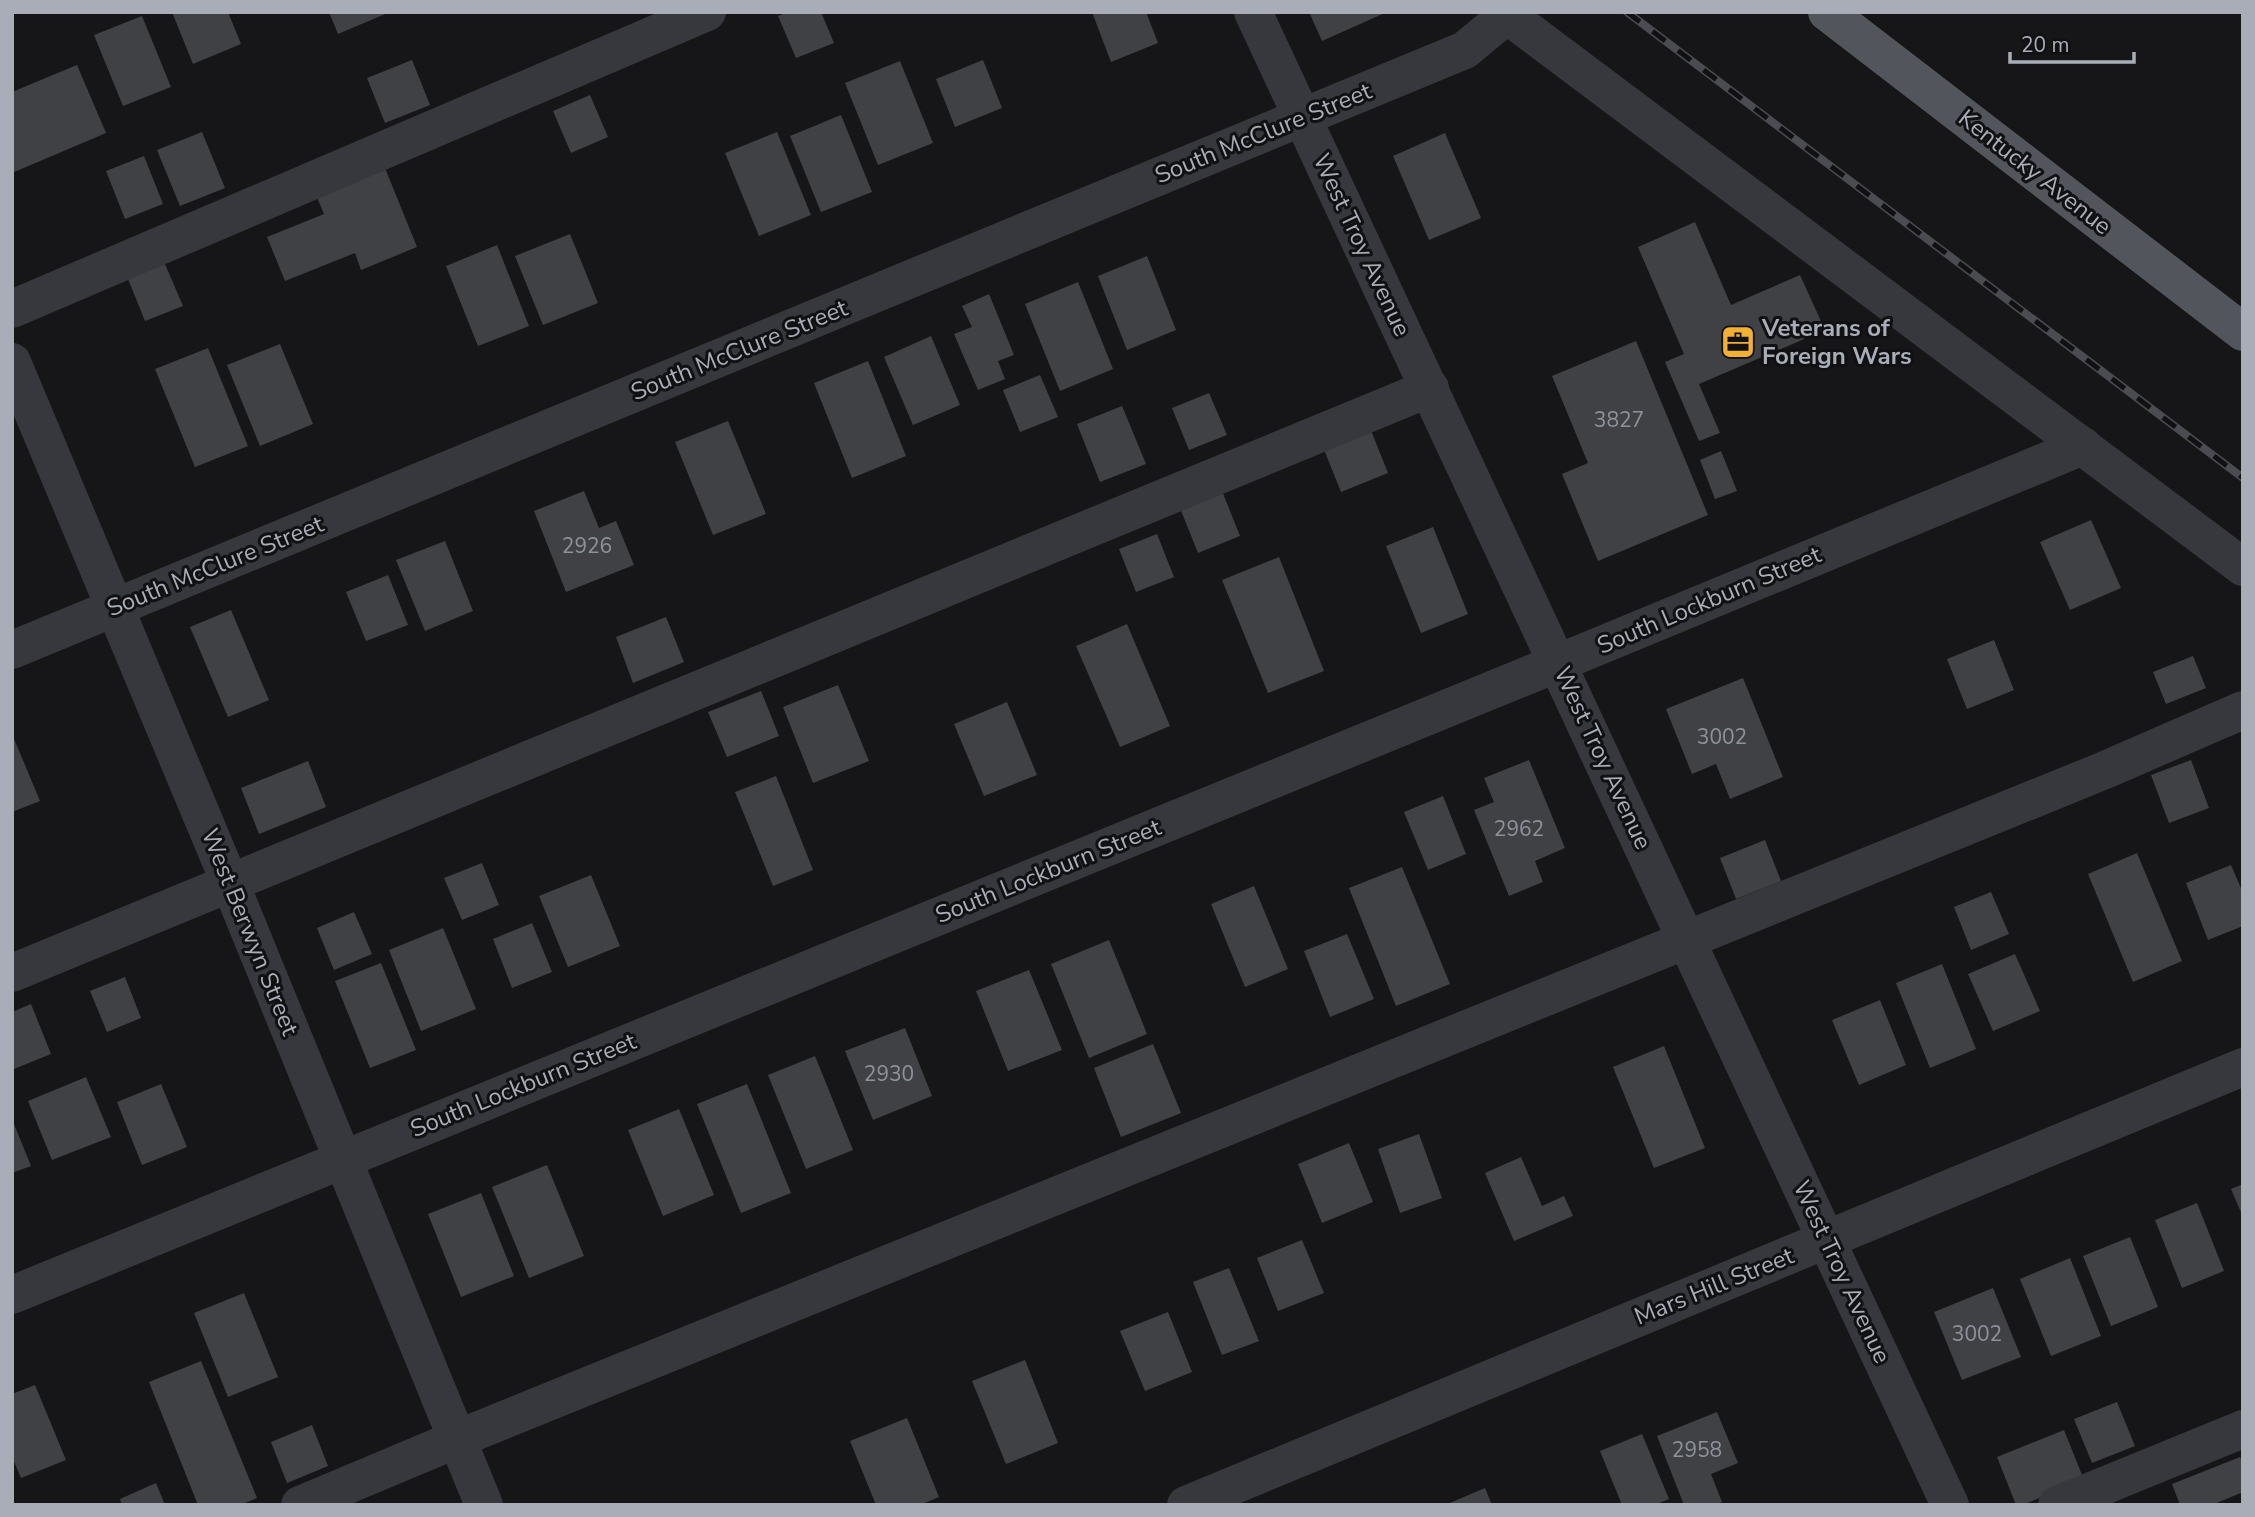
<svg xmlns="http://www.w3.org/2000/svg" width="2255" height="1517" font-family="'Nunito Sans',sans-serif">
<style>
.building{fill:#404145}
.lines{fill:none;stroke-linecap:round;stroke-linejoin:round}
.minor{stroke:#37383d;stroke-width:38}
.major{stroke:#53555c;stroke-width:38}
.rail-casing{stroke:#4a4c52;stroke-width:8}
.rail{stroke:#111113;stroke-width:5;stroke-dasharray:16;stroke-linecap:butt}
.labels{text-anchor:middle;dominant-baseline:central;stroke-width:6;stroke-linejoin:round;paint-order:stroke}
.number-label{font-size:21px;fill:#8e929b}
.street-label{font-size:24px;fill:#a8adb8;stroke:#111113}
.poi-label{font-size:24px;font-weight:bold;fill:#a8adb8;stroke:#111113;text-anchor:start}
</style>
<rect width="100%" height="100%" fill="#161618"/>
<g class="building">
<path d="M172,12H228L241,44L193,64Z"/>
<path d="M329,12H390L338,34Z"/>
<path d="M788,12H821L834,43L796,58L778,16Z"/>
<path d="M1092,12H1146L1158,43L1111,62Z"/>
<path d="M1309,12H1387L1322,41Z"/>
<path d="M142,16L171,87L123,106L94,35Z"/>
<path d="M412,60L430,105L385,123L367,78Z"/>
<path d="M983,60L1002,108L955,127L936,79Z"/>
<path d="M900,61L933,143L878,165L845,83Z"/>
<path d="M77,65L106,133L12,173V92Z"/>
<path d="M590,95L608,137L571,153L553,111Z"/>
<path d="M841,115L872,192L821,212L790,136Z"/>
<path d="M202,132L225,188L180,206L157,150Z"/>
<path d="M777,132L811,215L759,236L725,153Z"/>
<path d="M1445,133L1481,218L1429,240L1393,156Z"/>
<path d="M144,156L163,204L125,219L106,171Z"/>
<path d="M385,168L417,247L361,270L355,253L285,281L267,237L324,214L316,195Z"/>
<path d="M1695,222L1731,305L1800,275L1825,330L1699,384L1720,433L1699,441L1665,362L1684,354L1638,247Z"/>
<path d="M570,234L598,303L543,325L515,256Z"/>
<path d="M497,245L529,326L478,346L446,266Z"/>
<path d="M1147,256L1176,330L1127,350L1098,276Z"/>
<path d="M165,264L183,306L145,321L128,279Z"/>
<path d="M1078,282L1113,369L1060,391L1025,304Z"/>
<path d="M989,294L1014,355L998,361L1005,379L978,390L954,334L972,327L962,306Z"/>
<path d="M931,336L960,405L913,425L884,357Z"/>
<path d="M1636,341L1708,515L1598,561L1562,474L1588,463L1552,376Z"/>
<path d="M280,344L313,424L260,446L227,365Z"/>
<path d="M208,348L248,446L195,467L155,369Z"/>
<path d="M868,361L906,456L852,478L814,383Z"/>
<path d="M1040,375L1058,417L1020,432L1003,390Z"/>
<path d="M1209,393L1227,435L1189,450L1172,408Z"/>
<path d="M1122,406L1146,464L1100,482L1077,424Z"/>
<path d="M728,421L766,514L713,535L675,442Z"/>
<path d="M1370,428L1388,473L1341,492L1323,447Z"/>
<path d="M1721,451L1737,491L1715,499L1700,460Z"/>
<path d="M584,491L599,528L616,521L634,565L566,592L534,511Z"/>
<path d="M1222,491L1240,536L1198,553L1180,508Z"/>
<path d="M2091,520L2121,588L2070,610L2040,542Z"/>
<path d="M1433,527L1468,614L1421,633L1386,546Z"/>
<path d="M1157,534L1174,577L1136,592L1119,549Z"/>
<path d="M445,541L473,611L425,631L396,560Z"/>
<path d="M1279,557L1324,671L1268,693L1222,580Z"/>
<path d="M388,575L408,625L366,641L346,592Z"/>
<path d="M231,610L269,700L228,717L190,627Z"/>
<path d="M666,617L684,662L633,683L616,637Z"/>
<path d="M1127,624L1170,726L1120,747L1076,646Z"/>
<path d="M1994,640L2014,690L1967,709L1947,659Z"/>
<path d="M2193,656L2206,688L2166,704L2153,672Z"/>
<path d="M1743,678L1783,777L1730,799L1716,764L1692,774L1666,709Z"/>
<path d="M838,685L869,761L813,783L783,707Z"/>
<path d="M761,691L779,736L727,757L708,712Z"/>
<path d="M1007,702L1037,775L984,796L954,724Z"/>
<path d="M12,734L40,801L12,812Z"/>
<path d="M1529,760L1565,848L1535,861L1543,882L1509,896L1474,810L1494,802L1484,778Z"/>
<path d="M2191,760L2209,808L2169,823L2151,775Z"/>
<path d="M308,761L326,807L259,834L241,788Z"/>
<path d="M776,776L813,870L773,886L735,792Z"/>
<path d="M1443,796L1466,854L1428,870L1404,812Z"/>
<path d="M1765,840L1781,881L1736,899L1720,858Z"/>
<path d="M2137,853L2182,961L2133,982L2088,874Z"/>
<path d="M482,863L499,905L462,920L444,878Z"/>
<path d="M2231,865L2243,893V926L2208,940L2186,883Z"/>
<path d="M1402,867L1450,984L1396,1006L1349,888Z"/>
<path d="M591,875L620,946L568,967L539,896Z"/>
<path d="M1254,886L1288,969L1245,987L1211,904Z"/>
<path d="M1991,892L2009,934L1971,950L1954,907Z"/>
<path d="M354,912L372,954L334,970L317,928Z"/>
<path d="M532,923L552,972L512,988L493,939Z"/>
<path d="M443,928L476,1009L421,1031L389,950Z"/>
<path d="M1347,934L1374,999L1330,1017L1304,951Z"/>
<path d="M1109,940L1147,1034L1089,1058L1051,964Z"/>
<path d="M2015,954L2040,1011L1993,1031L1968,974Z"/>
<path d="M381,963L416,1050L370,1068L335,981Z"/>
<path d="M1942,964L1976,1049L1930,1068L1896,983Z"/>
<path d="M1029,970L1062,1050L1008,1071L976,991Z"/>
<path d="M125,977L141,1018L107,1032L90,991Z"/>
<path d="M1880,1000L1906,1065L1859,1085L1832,1020Z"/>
<path d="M31,1004L51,1054L14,1069L12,1064V1012Z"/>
<path d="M905,1028L932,1096L873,1120L845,1051Z"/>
<path d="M1153,1044L1181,1113L1121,1137L1094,1068Z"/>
<path d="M1664,1046L1705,1148L1654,1168L1613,1067Z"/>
<path d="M815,1056L853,1150L806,1169L768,1075Z"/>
<path d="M86,1077L111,1137L52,1160L28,1101Z"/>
<path d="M161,1084L187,1147L142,1165L117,1102Z"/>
<path d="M747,1084L791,1193L741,1213L697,1104Z"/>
<path d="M679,1109L714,1195L663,1216L628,1130Z"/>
<path d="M12,1119L31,1166L12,1173Z"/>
<path d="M1419,1134L1442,1198L1400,1213L1378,1149Z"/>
<path d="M1349,1143L1373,1202L1322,1223L1298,1164Z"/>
<path d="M1521,1157L1542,1206L1564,1196L1573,1216L1514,1241L1485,1173Z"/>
<path d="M547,1165L584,1256L529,1278L492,1187Z"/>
<path d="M2243,1184V1217L2231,1189Z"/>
<path d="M481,1193L514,1276L461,1297L428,1214Z"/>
<path d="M2197,1203L2224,1271L2182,1288L2155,1220Z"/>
<path d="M2130,1237L2158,1307L2111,1326L2083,1256Z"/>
<path d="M1302,1240L1324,1293L1278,1311L1257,1258Z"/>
<path d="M2070,1258L2101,1336L2051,1356L2020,1279Z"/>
<path d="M1229,1268L1259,1341L1222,1355L1193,1282Z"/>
<path d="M1993,1288L2021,1357L1962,1380L1934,1312Z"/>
<path d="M244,1293L278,1377L228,1397L194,1313Z"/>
<path d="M1168,1312L1192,1372L1145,1391L1120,1331Z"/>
<path d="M1025,1360L1058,1443L1006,1464L972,1381Z"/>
<path d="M201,1361L257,1498L240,1505H198L149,1382Z"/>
<path d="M35,1385L66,1460L21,1478L12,1457V1394Z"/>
<path d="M2117,1402L2135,1446L2092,1463L2074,1419Z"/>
<path d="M1717,1412L1738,1463L1711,1474L1722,1502L1715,1505H1684L1657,1436Z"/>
<path d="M907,1418L939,1497L920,1505H876L850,1441Z"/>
<path d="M312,1425L328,1466L287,1483L271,1442Z"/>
<path d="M2064,1430L2084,1480L2022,1505H2016L1997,1457Z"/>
<path d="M1642,1434L1669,1499L1654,1505H1622L1600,1451Z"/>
<path d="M2240,1457L2243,1463V1492L2212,1505H2180L2172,1484Z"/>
<path d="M156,1483L165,1505H122L120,1499Z"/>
<path d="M1485,1488L1492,1505H1445Z"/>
</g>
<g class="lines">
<g class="minor">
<path d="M1253,12L1950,1505"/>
<path d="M1503,12L2243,567"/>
<path d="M12,309L707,12"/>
<path d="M12,362L230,883L484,1505"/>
<path d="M12,650L1465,50L1507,15"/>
<path d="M12,973L1430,388"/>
<path d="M12,1295L1558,663L2083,446"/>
<path d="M300,1505L457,1439L2105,770L2243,710"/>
<path d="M1186,1505L2243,1067"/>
<path d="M2057,1505L2243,1429"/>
</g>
<path class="major" d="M1827,12L2243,332"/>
<g class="rail-casing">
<path id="rail" d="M1627,12L2243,478"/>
</g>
<use href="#rail" class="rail"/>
</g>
<defs>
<g id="office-square" transform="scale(1.75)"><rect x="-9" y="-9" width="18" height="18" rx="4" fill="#f2b134" stroke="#111113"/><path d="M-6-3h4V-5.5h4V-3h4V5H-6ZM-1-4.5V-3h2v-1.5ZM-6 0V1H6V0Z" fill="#111"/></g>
</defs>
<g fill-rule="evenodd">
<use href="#office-square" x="1738" y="342"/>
</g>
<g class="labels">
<g class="number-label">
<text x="1619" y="420">3827</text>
<text x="587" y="546">2926</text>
<text x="1722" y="737">3002</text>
<text x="1519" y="829">2962</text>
<text x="889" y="1074">2930</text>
<text x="1977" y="1334">3002</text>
<text x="1697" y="1450">2958</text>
</g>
<g class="street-label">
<text transform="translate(1263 133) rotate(-22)">South McClure Street</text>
<text transform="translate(2035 172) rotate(38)">Kentucky Avenue</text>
<text transform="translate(1362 245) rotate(65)">West Troy Avenue</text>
<text transform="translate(739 350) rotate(-22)">South McClure Street</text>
<text transform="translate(215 566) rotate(-22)">South McClure Street</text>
<text transform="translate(1709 600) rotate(-23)">South Lockburn Street</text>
<text transform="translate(1603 758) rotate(65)">West Troy Avenue</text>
<text transform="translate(1048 871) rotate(-22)">South Lockburn Street</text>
<text transform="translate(250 932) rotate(68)">West Berwyn Street</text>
<text transform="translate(523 1085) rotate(-22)">South Lockburn Street</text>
<text transform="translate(1842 1272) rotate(65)">West Troy Avenue</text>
<text transform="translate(1714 1286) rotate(-22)">Mars Hill Street</text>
</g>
<g class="poi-label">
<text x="1762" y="328">Veterans of<tspan x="1762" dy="28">Foreign Wars</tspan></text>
</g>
</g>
<rect width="2255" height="1517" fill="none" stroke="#a8adb8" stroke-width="28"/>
<path d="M2010 52v10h124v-10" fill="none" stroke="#a8adb8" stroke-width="3.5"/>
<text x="2021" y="52" font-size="21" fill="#a8adb8" stroke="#111113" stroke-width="5" paint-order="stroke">20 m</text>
</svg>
